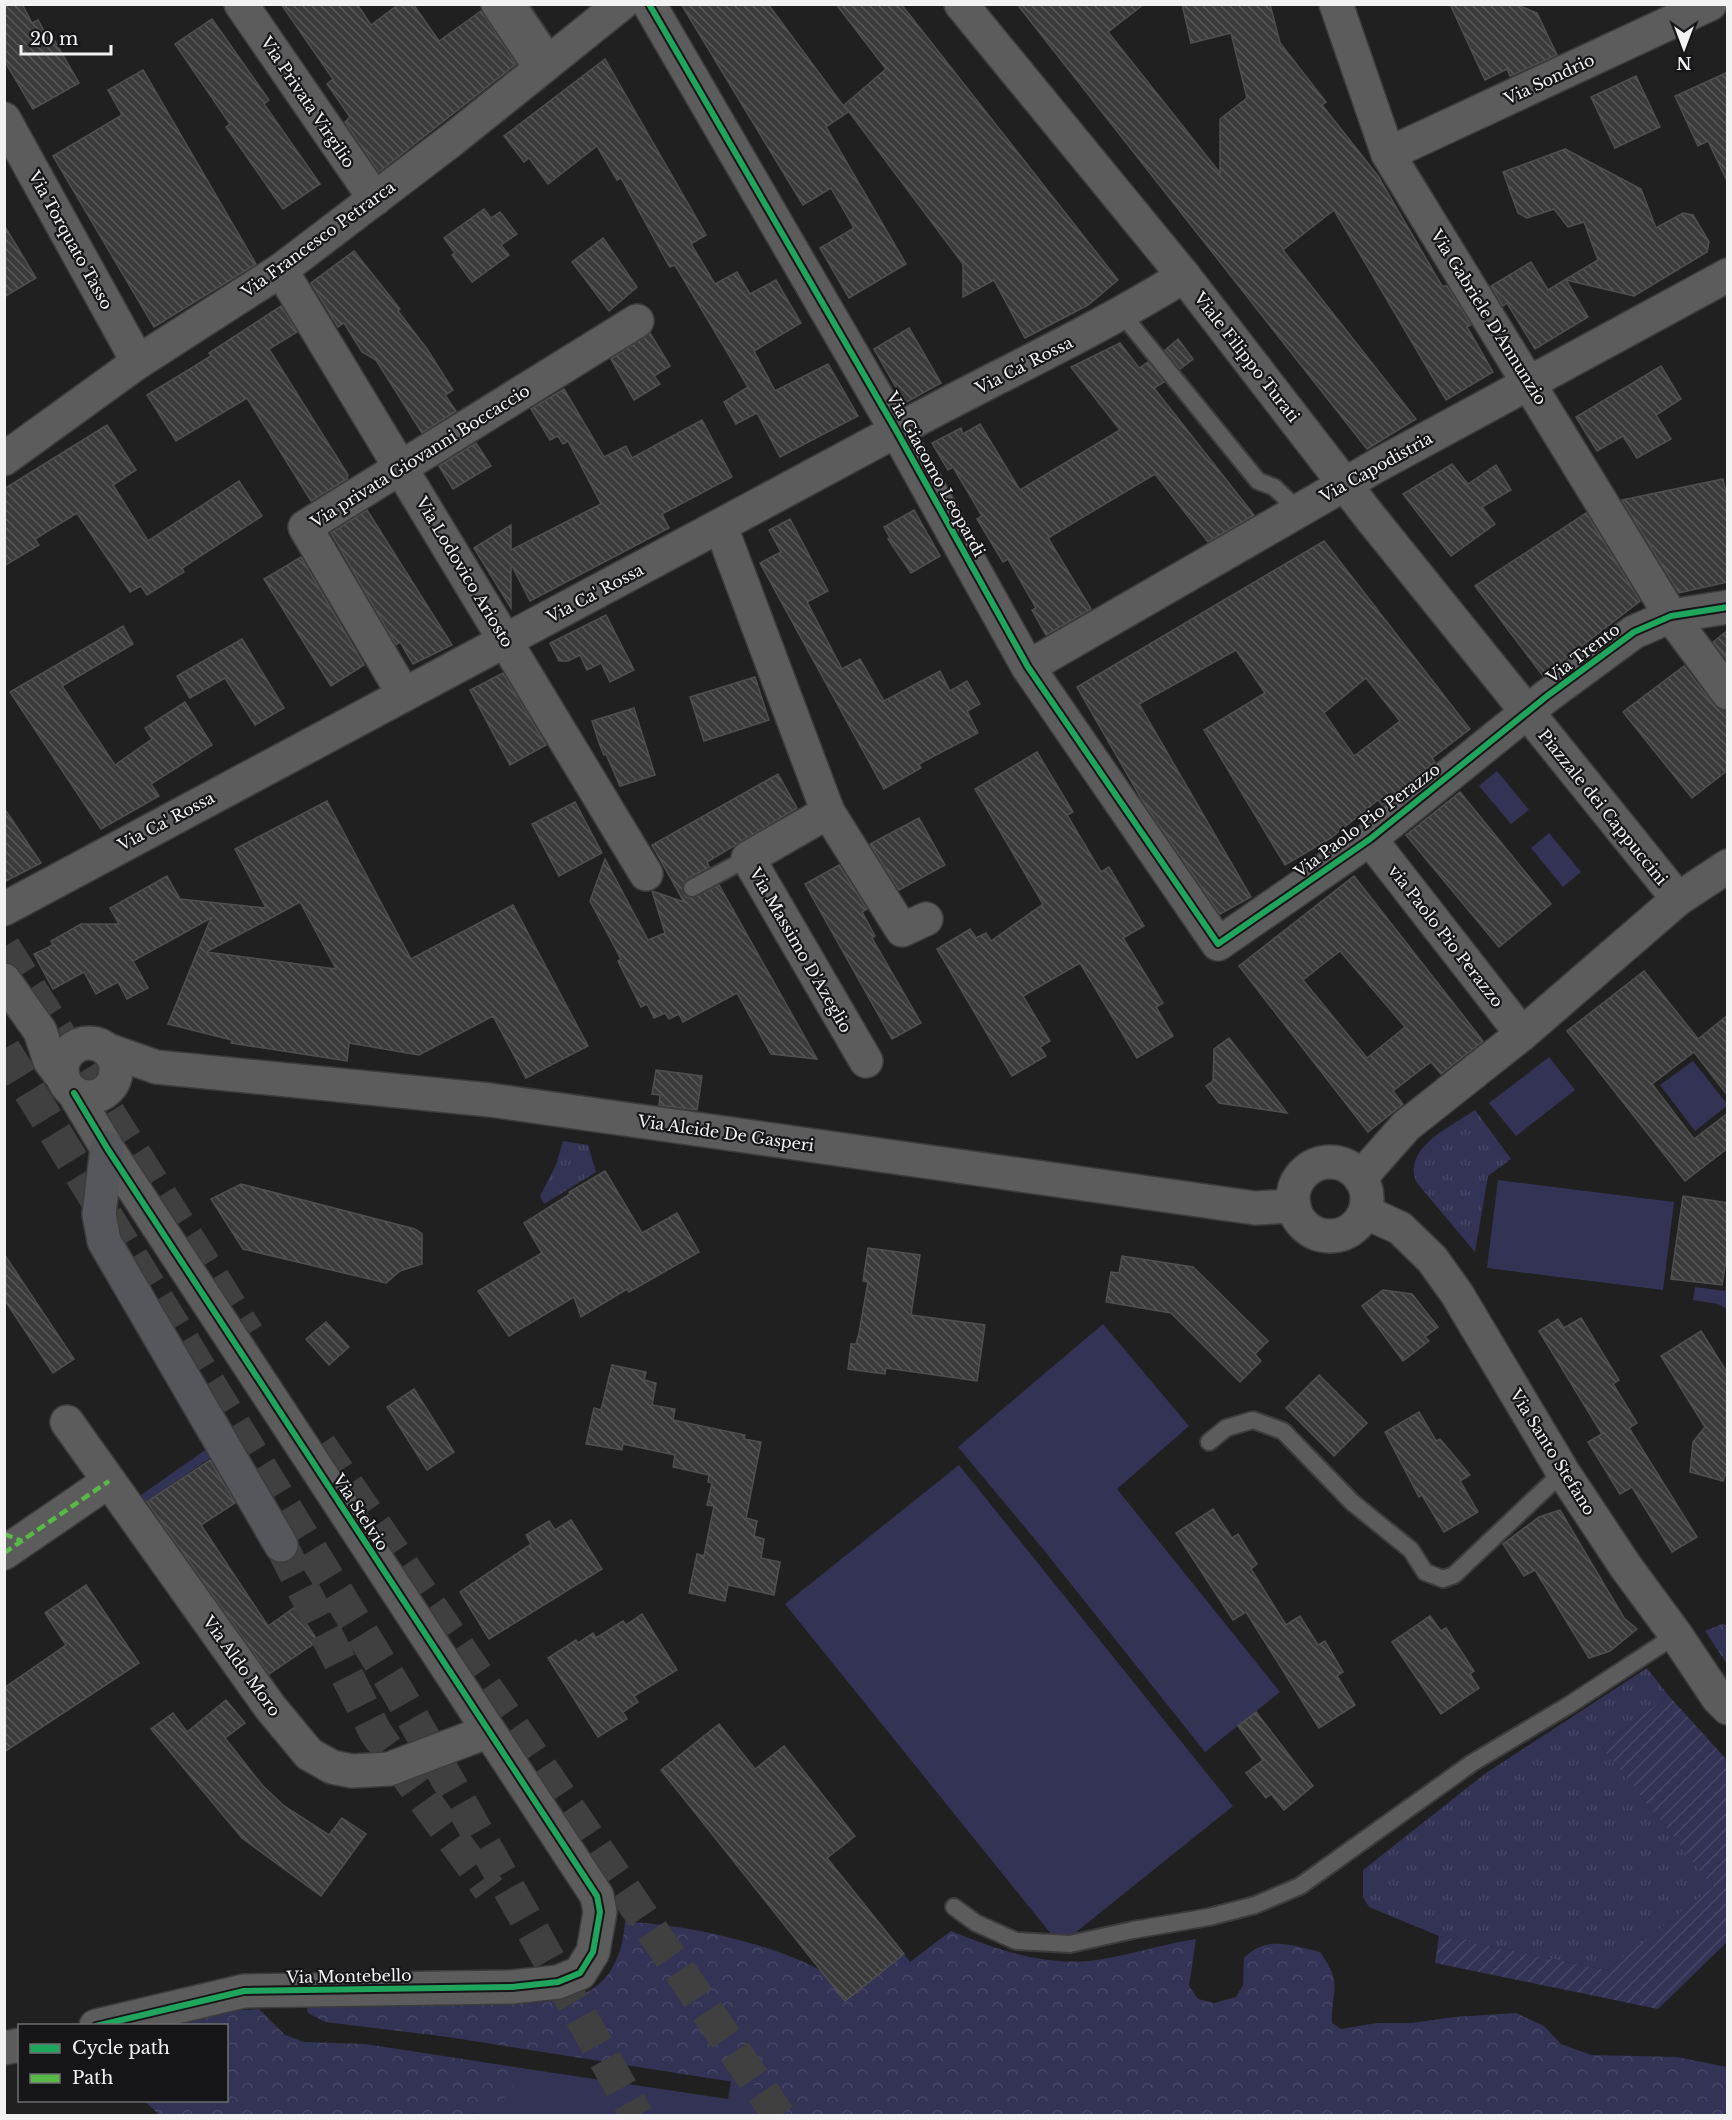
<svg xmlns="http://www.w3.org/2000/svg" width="1732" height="2120" font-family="'Libre Baskerville',serif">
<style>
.grass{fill:#333455}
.forest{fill:url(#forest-crowns)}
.park{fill:url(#park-tufts)}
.garden{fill:url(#garden-furrows)}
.building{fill:url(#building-back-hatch);stroke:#4f4f50;stroke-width:1.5;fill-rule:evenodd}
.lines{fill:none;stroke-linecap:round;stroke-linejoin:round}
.highway-tunnel{stroke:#404040;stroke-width:33;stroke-dasharray:33 16;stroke-linecap:butt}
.lane-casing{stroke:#3c3c3d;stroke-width:20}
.street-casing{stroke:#3c3c3d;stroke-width:36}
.highway-casing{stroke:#3c3c3d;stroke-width:36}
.lane{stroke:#5c5c5c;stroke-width:16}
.street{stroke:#5c5c5c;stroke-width:33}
.highway{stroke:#56575c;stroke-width:33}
.quiet{stroke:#58b947;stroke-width:4.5;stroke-dasharray:9 4.5;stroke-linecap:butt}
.cycleway-casing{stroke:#161619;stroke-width:10}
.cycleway{stroke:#20a55d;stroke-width:6}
.labels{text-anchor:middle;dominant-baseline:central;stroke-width:4.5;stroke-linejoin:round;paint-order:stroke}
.street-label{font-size:16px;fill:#f2f2f3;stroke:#161619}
</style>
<defs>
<pattern id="forest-crowns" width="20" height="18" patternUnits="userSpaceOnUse" patternTransform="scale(1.5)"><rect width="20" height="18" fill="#333455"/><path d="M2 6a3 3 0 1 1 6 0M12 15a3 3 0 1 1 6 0" fill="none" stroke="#474866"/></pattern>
<pattern id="park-tufts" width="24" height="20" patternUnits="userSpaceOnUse" patternTransform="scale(1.5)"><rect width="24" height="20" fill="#333455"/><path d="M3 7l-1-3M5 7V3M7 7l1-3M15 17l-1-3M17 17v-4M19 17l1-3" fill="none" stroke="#474866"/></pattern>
<pattern id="garden-furrows" width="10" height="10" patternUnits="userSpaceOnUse" patternTransform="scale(1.5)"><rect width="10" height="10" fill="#333455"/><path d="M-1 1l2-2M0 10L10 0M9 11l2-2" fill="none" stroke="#474866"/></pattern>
<pattern id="building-back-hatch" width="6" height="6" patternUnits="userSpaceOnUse" patternTransform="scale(1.5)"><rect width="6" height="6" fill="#3b3b3c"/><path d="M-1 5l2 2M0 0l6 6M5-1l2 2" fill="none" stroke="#585859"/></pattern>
</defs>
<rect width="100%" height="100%" fill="#202021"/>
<g class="grass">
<path d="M1497,771L1529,810L1511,824L1479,786Z"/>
<path d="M1549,833L1581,872L1563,887L1531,848Z"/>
<path d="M1549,1057L1575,1090L1516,1136L1489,1103Z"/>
<path d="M1693,1061L1728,1105L1695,1131L1660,1085Z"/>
<path d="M1498,1180L1674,1202L1663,1290L1487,1268Z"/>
<path d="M1727,1277V1309L1718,1304L1693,1300L1695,1287L1725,1291Z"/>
<path d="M1103,1324L1189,1426L1117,1489L1280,1692L1205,1752L1043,1549L958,1447Z"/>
<path d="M211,1446L216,1454L145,1503L141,1495Z"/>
<path d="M959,1465L1233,1806L1060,1945L785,1604Z"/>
<path d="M521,2068L728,2099L731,2081L760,2086L757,2115L469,2116C494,2106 512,2094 521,2068Z"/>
</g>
<g class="forest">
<path d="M1722,1624L1727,1625V1664L1705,1631Z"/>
<path d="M625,1922C679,1923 770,1943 818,1969C829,1975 838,1991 845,2001L904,1954L910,1962L951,1931C997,1950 1046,1967 1097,1960C1131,1955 1163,1944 1196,1939L1189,1986L1198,1999L1214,2003L1236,1997L1243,1985L1244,1958C1266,1935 1292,1945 1320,1952C1344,1986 1331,1987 1332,2023L1341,2029L1377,2023H1412L1454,2017L1516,2013L1544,2026L1561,2044L1591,2055L1677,2057L1727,2067V2115H757L759,2086L448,2037L325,2022L308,2013L307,2007C365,2004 422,2003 480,2002C509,2001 554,2005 580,1995C611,1984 623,1953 625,1922Z"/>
<path d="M259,2009L285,2035L304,2042L365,2044L521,2068C511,2099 499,2105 469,2115L160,2116L145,2101L226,2100V2026L150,2025L214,2012Z"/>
</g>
<g class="park">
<path d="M1475,1110L1511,1159L1488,1176L1475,1252L1417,1183C1401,1148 1451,1127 1475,1110Z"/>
<path d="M563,1141L588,1145L596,1172L544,1204L540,1196L556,1165Z"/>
<path d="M1647,1668L1668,1695L1602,1747L1713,1887L1607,1970L1439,1936L1369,1907L1363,1897V1870L1486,1773Z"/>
</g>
<path class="garden" d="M1668,1695L1727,1760V1942L1658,2009L1435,1963L1439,1936L1607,1970L1713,1887L1602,1747Z"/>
<g class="building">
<path d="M4,4H22L32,23L38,20L48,38L52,36L79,83L33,109L4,60Z"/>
<path d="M281,4H357L371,25L399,4H413L439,41L481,11L516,64L379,172L345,122L350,117L327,84L333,79Z"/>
<path d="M681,4H768L848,112L826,127L906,264L849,298L820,248L854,228L831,188L803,205Z"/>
<path d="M836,4H901L1118,280L1088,305L1025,338L994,280L963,297V264L844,105L886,69Z"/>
<path d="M1017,4H1144L1108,32L1220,173V119L1247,98L1231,33L1191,43L1182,4H1270L1280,43L1326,102L1322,105L1378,176L1442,286H1447L1471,325L1467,327L1493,372L1446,400L1334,210L1283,250L1416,419L1367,449Z"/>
<path d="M1450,4H1515L1537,13L1557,55L1510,76L1507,69L1485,80Z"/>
<path d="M212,19L269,100L264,104L320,184L283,209L226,127L230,124L175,44Z"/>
<path d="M605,59L706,235L691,244L715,284L737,272L750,294L776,280L801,323L754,351L775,391L828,364L858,416L780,457L757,413L736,424L724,402L748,387L675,265L670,267L668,264L621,178L617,180L597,146L548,184L529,158L524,162L504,136Z"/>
<path d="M143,70L256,264L154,327L53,156L122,115L108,90Z"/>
<path d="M1728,72V183L1708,141L1698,146L1675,96Z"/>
<path d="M1636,76L1660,127L1615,148L1591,97Z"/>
<path d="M1565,149L1641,189L1656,228L1683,213L1693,215L1709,242L1707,252L1634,296L1566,280L1588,317L1535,349L1507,303L1503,306L1491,286L1531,262L1548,290L1598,260L1584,222L1568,227L1554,209L1527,218L1518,213L1503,172Z"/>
<path d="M484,209L491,218L500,212L517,234L501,245L509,255L472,282L452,255L455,253L444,238Z"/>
<path d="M4,225L36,278L4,297Z"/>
<path d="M603,238L637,287L609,311L572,262Z"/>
<path d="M354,251L400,309L398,311L427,349L453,390L445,395L456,411L422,433L376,360L362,352L344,323L338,327L311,283Z"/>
<path d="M281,306L297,332L269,349L348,475L347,479L311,501L247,398L176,441L147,395L211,356L209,353Z"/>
<path d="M909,328L941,383L905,403L874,349Z"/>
<path d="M650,333L670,366L654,376L660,384L634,400L611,359Z"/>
<path d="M1178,339L1193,359L1180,369L1165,350Z"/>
<path d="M1120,343L1139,368L1148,362L1164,382L1154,388L1254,515L1208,542L1155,474L1048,538L1091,609L1046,635L1032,610L1036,608L1008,559L1003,562L977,519L982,516L953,467L948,470L932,443L961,428L963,434L980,424L1020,490L1120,430L1071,367Z"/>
<path d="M1661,366L1681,399L1656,415L1671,439L1637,458L1623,436L1597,451L1576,417Z"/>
<path d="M564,389L604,457L626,446L632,458L702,420L732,477L662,514L669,528L530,601L511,564V608L474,548L511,525V550L601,504L568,441L563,444L558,436L550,440L531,409Z"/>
<path d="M107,425L136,470L113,485L148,541L239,481L262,516L182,568L184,572L147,595L141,586L130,592L77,513L35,539L39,545L4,566V489Z"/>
<path d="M476,443L491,466L453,489L439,466Z"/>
<path d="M1452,464L1468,484L1496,465L1511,490L1482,507L1495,524L1451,556L1403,494Z"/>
<path d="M1723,479L1728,502V582L1679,593L1622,500Z"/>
<path d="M367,510L452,645L413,664L400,642L396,645L331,533Z"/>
<path d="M914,510L940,556L911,573L888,539L890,538L884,527Z"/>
<path d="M1586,513L1640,601L1543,676L1475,586Z"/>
<path d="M790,519L828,591L807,602L842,669L860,659L884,701L940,671L950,691L967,681L980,704L967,711L978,733L919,764L921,768L884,789L760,563L781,552L769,530Z"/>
<path d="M1324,541L1470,729L1432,758L1435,762L1382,805L1378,800L1331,838L1285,865L1204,730L1265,693L1236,650L1139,704L1251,897L1220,914L1142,800L1077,687ZM1366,678L1400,721L1354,756L1324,713Z"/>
<path d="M301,557L364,665L331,686L264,579Z"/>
<path d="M606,615L634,670L610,682L601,663L587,670L580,655L568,661H559L550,643Z"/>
<path d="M123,626L133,644L62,686L115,765L152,739L145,728L185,702L212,745L151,784L159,796L101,829L10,692Z"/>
<path d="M1728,630V661L1713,642Z"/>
<path d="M242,639L284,708L255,725L225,678L190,698L177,676Z"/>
<path d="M1684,666L1713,704L1728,711V770L1692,798L1623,712Z"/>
<path d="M503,673L546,745L510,765L470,690Z"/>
<path d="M755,677L769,720L704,741L690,697Z"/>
<path d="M634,708L655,775L620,786L606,754L604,755L599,743L592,721Z"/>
<path d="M1037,752L1073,812L1067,815L1101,872L1109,867L1144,926L1123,938L1163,1003L1156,1007L1173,1036L1137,1058L1080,963L1023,996L1050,1041L1040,1047L1046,1056L1012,1076L937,949L970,929L976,938L986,933L991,941L1043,904L975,789Z"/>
<path d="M778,774L797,808L707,862L709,867L687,879L682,888L686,897L692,898L719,885L817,1059L771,1054L737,993L683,1022L679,1014L669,1019L665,1013L654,1018L647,1004L641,1007L618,961L621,959L590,901L605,859L648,940L665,933L652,891L684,902L652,845Z"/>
<path d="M1460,792L1551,904L1499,947L1406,835Z"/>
<path d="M327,801L411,959L513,905L588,1046L526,1078L493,1016L419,1055L349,1043L347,1061L231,1043L232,1040L168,1024L211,918L133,961L148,988L127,999L118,982L96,994L84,972L53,989L34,954L53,945L51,941L81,924H119L110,908L167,876L180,899L266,908L235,849ZM300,902L336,969L206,952L271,918Z"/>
<path d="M575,802L602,853L559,876L532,824Z"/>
<path d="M4,808L41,863L4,882Z"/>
<path d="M919,818L945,865L899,890L870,844Z"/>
<path d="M839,865L867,909L862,912L875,936L872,938L921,1023L892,1039L805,884Z"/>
<path d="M1354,876L1483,1041L1441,1074L1431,1062L1393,1091L1403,1104L1368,1132L1239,966ZM1340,951L1405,1027L1367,1058L1303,980Z"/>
<path d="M1644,971L1698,1039L1728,1015V1096L1694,1052L1652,1084L1694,1139L1728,1113V1148L1685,1181L1567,1031Z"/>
<path d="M1229,1038L1268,1088L1287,1113L1219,1103L1206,1086L1213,1081L1214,1049Z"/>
<path d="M656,1070L702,1076L697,1110L659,1105L660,1095L652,1094Z"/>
<path d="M605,1171L642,1233L677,1213L699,1252L629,1292L627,1289L581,1317L574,1297L509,1336L478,1291L542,1253L524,1223L570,1194L569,1192Z"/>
<path d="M241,1184L415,1229L422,1234V1264L400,1271L386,1283L243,1249L211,1199Z"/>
<path d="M1683,1196L1728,1203V1248L1722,1285L1671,1279Z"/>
<path d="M868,1248L920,1255L911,1315L985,1325L977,1381L886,1368L885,1374L848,1369L851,1344H856L859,1333L868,1282L863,1281Z"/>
<path d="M4,1254L74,1359L53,1373L4,1299Z"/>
<path d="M1122,1256L1193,1267L1268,1341L1255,1354L1261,1361L1240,1382L1171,1313L1106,1302L1111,1272L1119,1273Z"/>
<path d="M1383,1290L1412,1294L1438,1327L1425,1337L1429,1341L1403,1361L1362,1306Z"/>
<path d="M1581,1318L1619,1380L1613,1384L1637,1423L1629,1428L1697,1537L1672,1552L1632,1487L1620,1494L1588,1442L1602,1434L1539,1331L1558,1319L1564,1328Z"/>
<path d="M326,1322L349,1347L329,1365L306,1339Z"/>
<path d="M1701,1331L1728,1374V1467L1723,1481L1690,1472L1693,1442L1705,1427L1661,1356Z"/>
<path d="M612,1365L646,1372L644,1380L656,1383L652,1405L675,1409L673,1420L745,1435L744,1439L761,1442L746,1518L757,1521L754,1536L764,1539L761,1558L780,1562L774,1595L728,1585L725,1601L689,1593L697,1554L704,1556L714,1506L707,1505L712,1483L708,1482L709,1475L673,1467L675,1455L623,1444L622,1450L586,1444L594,1408L601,1410Z"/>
<path d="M1319,1375L1367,1423L1334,1456L1286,1408Z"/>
<path d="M414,1389L454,1452L427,1470L387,1407Z"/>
<path d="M1419,1412L1436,1441L1440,1439L1470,1475L1460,1481L1478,1512L1444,1532L1422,1495L1419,1497L1385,1432Z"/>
<path d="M210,1460L235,1503L201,1525L268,1626L295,1607L318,1641L269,1674L147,1502Z"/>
<path d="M1213,1509L1232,1538L1238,1534L1257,1564L1251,1569L1286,1625L1300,1616L1318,1645L1325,1641L1343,1672L1337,1676L1355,1705L1319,1728L1246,1612L1233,1620L1176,1533Z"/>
<path d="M1560,1510L1624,1618L1637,1629L1610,1651L1589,1658L1535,1570L1524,1576L1503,1544L1539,1517Z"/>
<path d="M571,1520L602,1569L489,1639L460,1592L531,1544L526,1535L549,1521L555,1530Z"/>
<path d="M86,1585L139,1663L4,1752V1688L66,1645L45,1613Z"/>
<path d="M642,1614L677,1670L634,1696L638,1702L623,1712L627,1719L598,1737L548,1658L576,1640L578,1643L593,1633L596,1638L623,1621L626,1625Z"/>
<path d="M1430,1616L1441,1631L1446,1628L1474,1671L1470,1674L1479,1688L1441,1714L1392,1642Z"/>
<path d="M226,1700L245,1723L225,1738L262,1785L284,1806L329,1835L342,1818L366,1834L321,1896L242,1838L151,1729L173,1713L187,1732Z"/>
<path d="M1256,1712L1313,1786L1284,1810L1271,1794L1266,1798L1246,1773L1263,1760L1238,1726Z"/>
<path d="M719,1724L755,1769L784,1746L855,1836L827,1858L904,1954L845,2001L661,1770Z"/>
</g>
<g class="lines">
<g class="highway-tunnel">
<path d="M4,947L248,1334"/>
<path d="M4,1049L398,1692L637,2116"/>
<path d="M320,1445L779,2116"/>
<path d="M281,1545L376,1733L489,1889"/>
</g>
<g class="lane-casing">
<g id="lane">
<path d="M518,4L554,57"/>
<path d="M1122,314L1258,481L1274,487L1298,510"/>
<path d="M692,888L748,858"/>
<path d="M1209,1442L1226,1428L1253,1420L1283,1431L1353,1503L1411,1550L1425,1572L1443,1579L1454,1575L1563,1472"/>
<path d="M954,1907L976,1923L1016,1941L1070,1944L1133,1930L1209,1917L1255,1905L1300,1886L1472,1763L1569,1705L1676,1635"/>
</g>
</g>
<g class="street-casing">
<g id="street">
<path d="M241,4L375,199"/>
<path d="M498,4L541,68"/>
<path d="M649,4L896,430L1028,667L1218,944L1370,839L1547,696L1634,632L1671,616L1728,607"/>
<path d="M961,4L1184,276L1370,517L1678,899"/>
<path d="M1336,4L1388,154L1671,616L1728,693"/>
<path d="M4,119L138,362"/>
<path d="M1388,154L1710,4"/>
<path d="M281,270L646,874"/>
<path d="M4,459L138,362L281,270L453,139L621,4"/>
<path d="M721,527L828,812L748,858L866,1061"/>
<path d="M1028,667L1378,465L1728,275"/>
<path d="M403,693L305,527L637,321"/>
<path d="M828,812L902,930L926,919"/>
<path d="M1370,839L1522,1034"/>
<path d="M4,909C300,748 598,592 894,432C990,379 1091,334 1184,276"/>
<path d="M4,980L40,1031L50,1061L63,1078"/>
<circle cx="89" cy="1070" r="27"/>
<path d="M108,1050L156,1067L490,1100L1255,1208L1294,1206"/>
<path d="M74,1093L107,1148L597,1896L600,1912L593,1952L580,1973L558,1982L512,1987L244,1991L96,2026"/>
<circle cx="1330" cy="1199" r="37"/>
<path d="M1360,1178L1406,1126L1522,1034L1678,899L1728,866"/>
<path d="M1365,1212L1400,1228L1432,1259L1457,1294L1563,1472L1626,1567L1676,1635L1718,1698L1728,1708"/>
<path d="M67,1422L270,1707L309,1754L332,1767L352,1771L389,1769L489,1731"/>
<path d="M4,1553L109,1481"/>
<path d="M4,2048L20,2045"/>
</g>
</g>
<g class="highway-casing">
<path id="highway" d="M107,1148L99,1214L104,1241L281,1545"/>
</g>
<use href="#lane" class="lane"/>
<use href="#street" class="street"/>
<use href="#highway" class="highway"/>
<g class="quiet">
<path d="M4,1534L22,1541"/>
<path d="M4,1553L109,1481"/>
</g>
<g class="cycleway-casing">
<g id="cycleway">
<path d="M649,4L896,430L1028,667L1218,944L1370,839L1547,696L1634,632L1671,616L1728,607"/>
<path d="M74,1093L107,1148L597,1896L600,1912L593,1952L580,1973L558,1982L512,1987L244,1991L96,2026"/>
</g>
</g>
<use href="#cycleway" class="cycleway"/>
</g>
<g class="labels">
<g class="street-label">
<text transform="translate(1549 79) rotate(-25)">Via Sondrio</text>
<text transform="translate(308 102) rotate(56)">Via Privata Virgilio</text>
<text transform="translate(318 239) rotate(-36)">Via Francesco Petrarca</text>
<text transform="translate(71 240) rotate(61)">Via Torquato Tasso</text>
<text transform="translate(1489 317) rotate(58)">Via Gabriele D'Annunzio</text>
<text transform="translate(1247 357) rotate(52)">Viale Filippo Turati</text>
<text transform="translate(1024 365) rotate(-27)">Via Ca' Rossa</text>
<text transform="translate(420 456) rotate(-32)">Via privata Giovanni Boccaccio</text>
<text transform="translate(1376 467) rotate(-29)">Via Capodistria</text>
<text transform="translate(936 474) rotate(61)">Via Giacomo Leopardi</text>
<text transform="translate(465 572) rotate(59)">Via Lodovico Ariosto</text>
<text transform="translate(595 593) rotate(-28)">Via Ca' Rossa</text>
<text transform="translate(1583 653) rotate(-37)">Via Trento</text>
<text transform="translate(1603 807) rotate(51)">Piazzale dei Cappuccini</text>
<text transform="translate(1367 820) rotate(-37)">Via Paolo Pio Perazzo</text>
<text transform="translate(166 821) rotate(-28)">Via Ca' Rossa</text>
<text transform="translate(1446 936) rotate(52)">via Paolo Pio Perazzo</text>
<text transform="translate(801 950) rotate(60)">Via Massimo D'Azeglio</text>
<text transform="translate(726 1133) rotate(8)">Via Alcide De Gasperi</text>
<text transform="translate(1553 1452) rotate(58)">Via Santo Stefano</text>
<text transform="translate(361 1512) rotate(57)">Via Stelvio</text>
<text transform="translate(242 1666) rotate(54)">Via Aldo Moro</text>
<text transform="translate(349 1976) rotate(-1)">Via Montebello</text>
</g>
</g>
<rect width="1732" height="2120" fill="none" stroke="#f2f2f3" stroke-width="12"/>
<rect x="18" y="2024" width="210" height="78" fill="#161619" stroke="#6e6e70" stroke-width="1.5"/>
<rect x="30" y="2044" width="30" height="9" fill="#20a55d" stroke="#6e6e70" stroke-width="1.5"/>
<text x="72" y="2054" font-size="18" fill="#f2f2f3">Cycle path</text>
<rect x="30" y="2074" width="30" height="9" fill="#58b947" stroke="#6e6e70" stroke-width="1.5"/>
<text x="72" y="2084" font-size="18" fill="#f2f2f3">Path</text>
<g transform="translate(1684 48) rotate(180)" stroke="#161619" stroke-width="4.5" paint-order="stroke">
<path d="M0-4.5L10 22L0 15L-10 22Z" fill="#f2f2f3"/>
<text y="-9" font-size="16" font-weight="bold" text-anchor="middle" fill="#f2f2f3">N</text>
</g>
<path d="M21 45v9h90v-9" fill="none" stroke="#f2f2f3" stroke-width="3"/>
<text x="30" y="45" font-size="18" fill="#f2f2f3" stroke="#161619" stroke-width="4.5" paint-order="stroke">20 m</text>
</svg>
